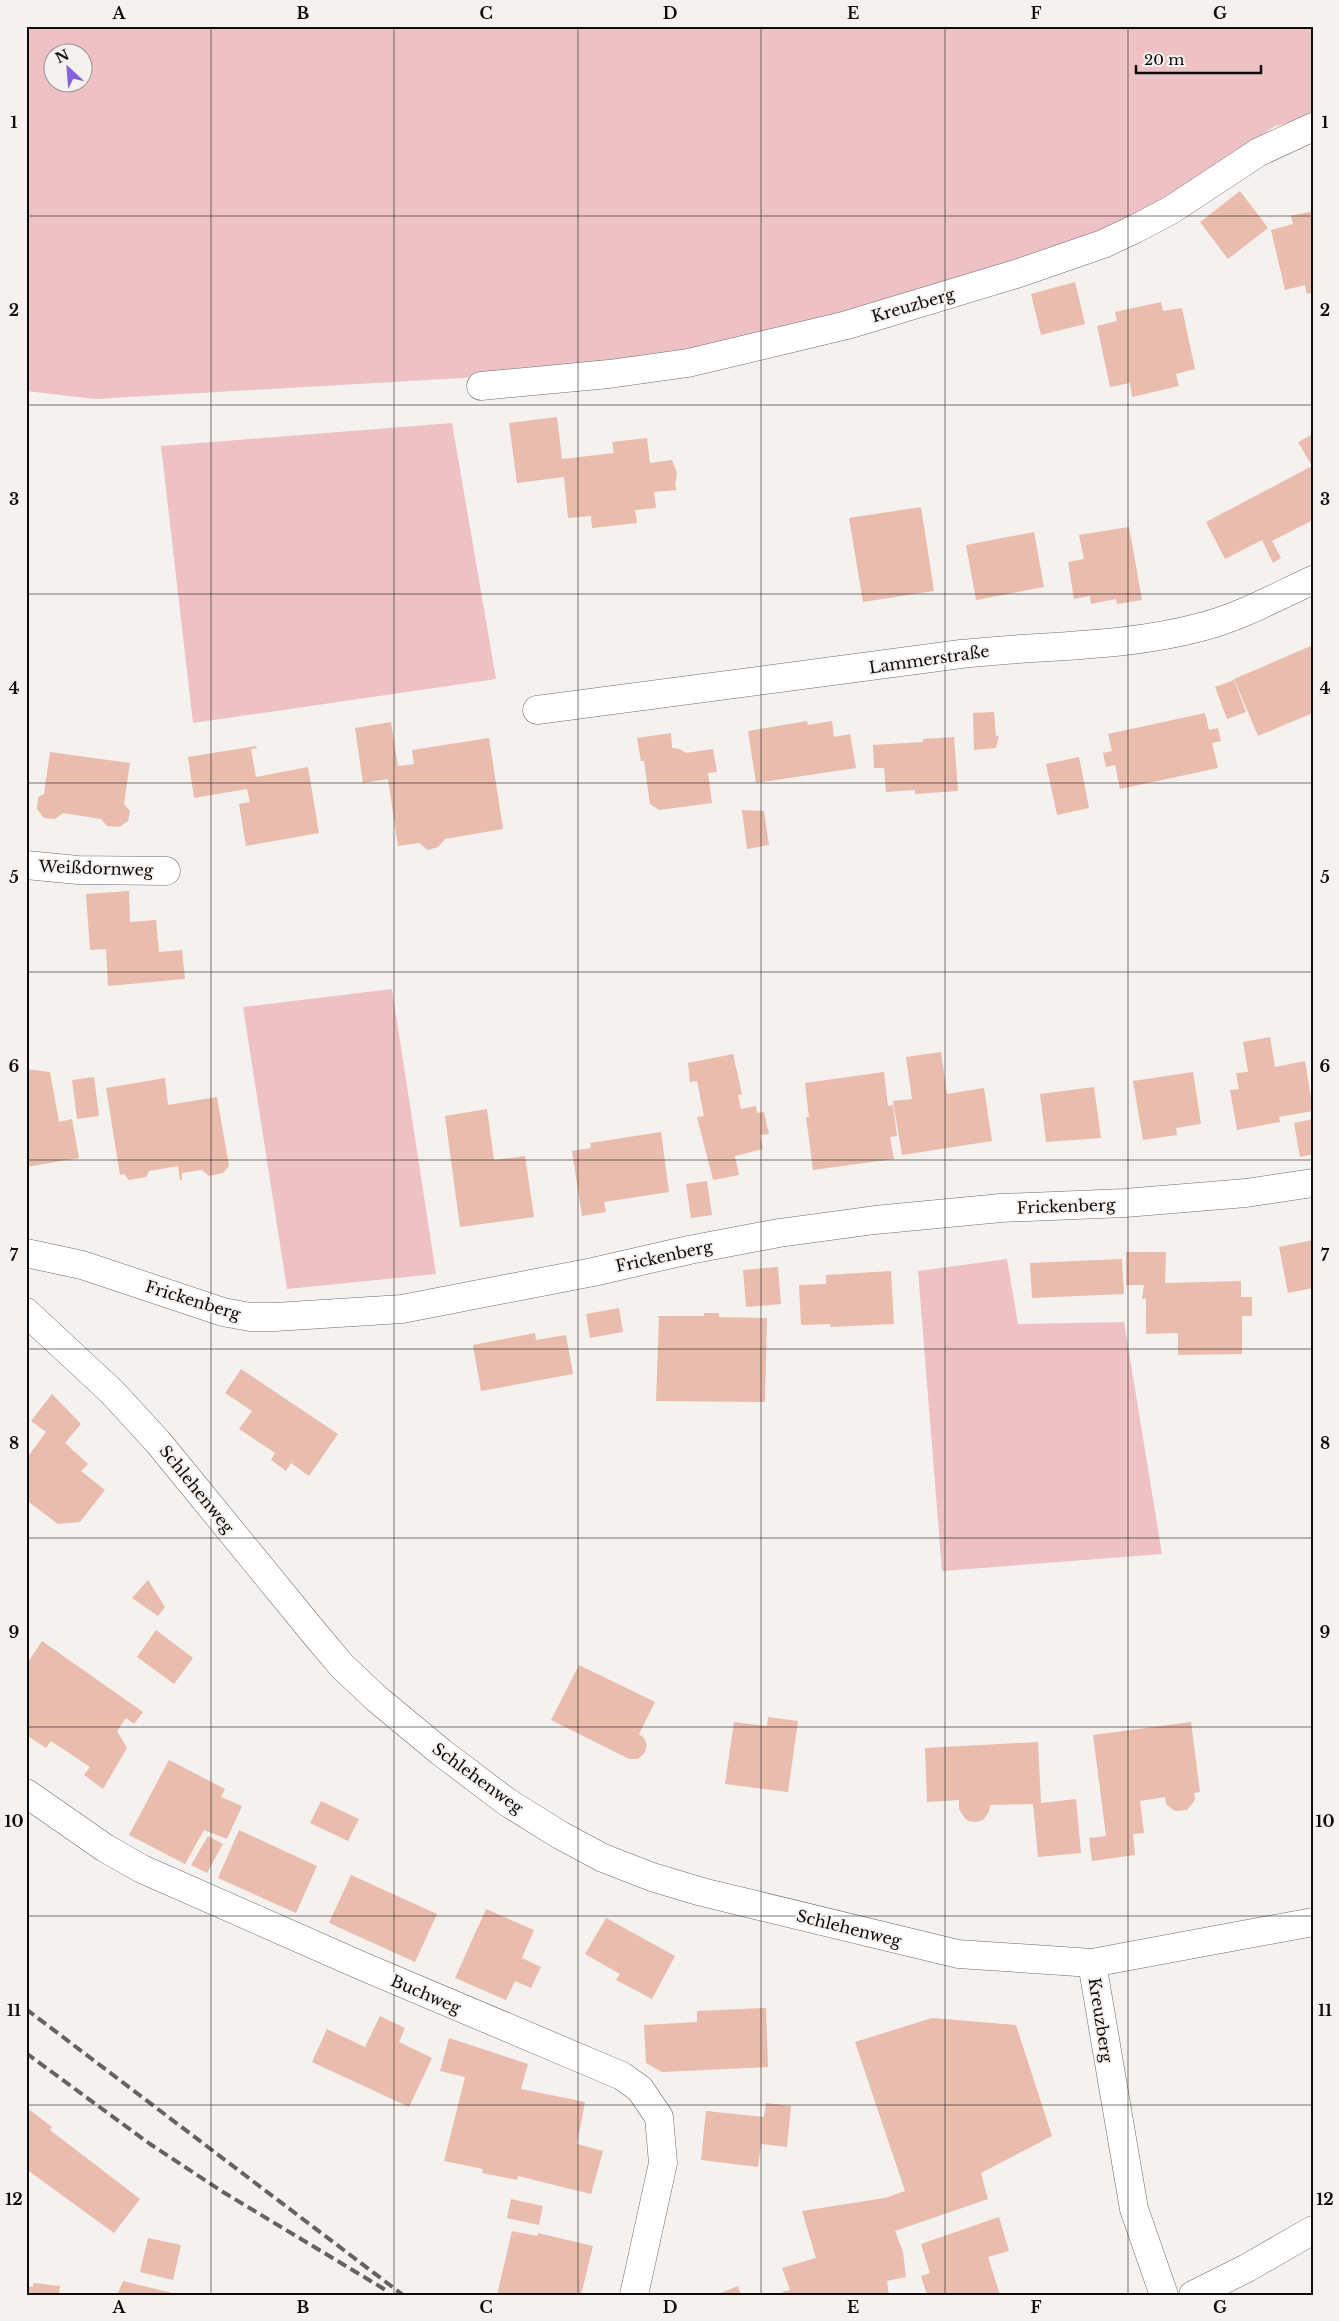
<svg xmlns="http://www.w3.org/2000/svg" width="1339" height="2321" font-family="'Libre Baskerville',serif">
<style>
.green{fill:#eec2c5;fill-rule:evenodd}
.building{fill:#e9bcad}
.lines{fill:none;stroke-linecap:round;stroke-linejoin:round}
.minor-casing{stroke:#6f6c69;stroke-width:29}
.secondary-casing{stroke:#6f6c69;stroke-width:29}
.minor{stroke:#fff;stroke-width:28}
.secondary{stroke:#fff;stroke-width:28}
.rail{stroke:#656361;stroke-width:4;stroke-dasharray:10 5;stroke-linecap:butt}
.grid{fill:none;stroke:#0d0c0b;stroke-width:1;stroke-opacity:0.55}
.labels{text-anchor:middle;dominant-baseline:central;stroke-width:4;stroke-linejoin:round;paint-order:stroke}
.street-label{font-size:16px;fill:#0d0c0b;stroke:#f4f1ee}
.neatline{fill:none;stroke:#0d0c0b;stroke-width:2}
.grid-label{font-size:16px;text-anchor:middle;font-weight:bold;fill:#0d0c0b}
</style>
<rect width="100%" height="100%" fill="#f4f1ee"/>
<g class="green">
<path d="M26,26H1313V117L1275,126L1132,223L985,280L642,365L480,377L95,399L26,391ZM52,52H82V82H52Z"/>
<path d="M452,423L496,679L193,723L161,446Z"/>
<path d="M392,989L436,1274L287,1289L243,1007Z"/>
<path d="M1007,1259L1018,1324L1124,1322L1162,1554L942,1571L918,1271Z"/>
</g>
<g class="building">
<path d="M1240,191L1268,228L1228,259L1200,222Z"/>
<path d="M1313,211V292L1307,294L1305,285L1285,290L1271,230L1293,224L1291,216Z"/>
<path d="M1075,282L1085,324L1041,335L1031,294Z"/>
<path d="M1161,302L1163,311L1182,308L1195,369L1176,374L1179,386L1132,397L1130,383L1110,387L1097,326L1117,321L1115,312Z"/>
<path d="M557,417L562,459L614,453L612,442L647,438L650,463L672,460L677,473L675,486L677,490L654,492L656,508L635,510L637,523L592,528L591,516L568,518L564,477L517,483L509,423Z"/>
<path d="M1313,434V520L1272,541L1281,558L1273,563L1262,540L1225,559L1206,522L1312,466L1298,442Z"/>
<path d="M921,507L934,591L863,602L849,518Z"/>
<path d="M1129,527L1142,600L1117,604L1116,599L1091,604L1090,596L1074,599L1068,562L1084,559L1079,535Z"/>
<path d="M1034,532L1044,587L976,600L966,545Z"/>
<path d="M1313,645V713L1258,736L1234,679Z"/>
<path d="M1234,680L1246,712L1227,719L1215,687Z"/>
<path d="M994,712L996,736H999L996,748L974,750L973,713Z"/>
<path d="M1205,713L1209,730L1218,728L1221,741L1212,743L1218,768L1120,789L1115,765L1106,767L1103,753L1112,751L1108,734Z"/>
<path d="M807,721L808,725L832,721L834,737L850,734L856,768L756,783L748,731Z"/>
<path d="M391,722L398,766L414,764L412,750L489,738L503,829L445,839L438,847L428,850L419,843L398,846L388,779L363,783L355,728Z"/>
<path d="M671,733L672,748L680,749L686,753L713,749L717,772L708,773L712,803L659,810L650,804L644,761H641L637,738Z"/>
<path d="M954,737L958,791L915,794V790L886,792L884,768H874L873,745L923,742V739Z"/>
<path d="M256,746L257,748L251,749L256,777L308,767L319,833L246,846L239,804L250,802L247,789L194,798L188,757Z"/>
<path d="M50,752L130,763L124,804L130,811L128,821L119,827L107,826L101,819L63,813L55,819L44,818L37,809L38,797L44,794Z"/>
<path d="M1079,757L1089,808L1057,815L1046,764Z"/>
<path d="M742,810L764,811L769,845L747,849Z"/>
<path d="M129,891L130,922L156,920L159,952L182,950L185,979L108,986L106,949L90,950L86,894Z"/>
<path d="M1270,1037L1275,1067L1305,1061L1313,1111L1279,1117L1280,1122L1237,1130L1230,1090L1239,1089L1236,1073L1248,1072L1243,1042Z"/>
<path d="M941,1052L947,1094L984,1088L992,1141L902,1155L893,1101L912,1099L906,1057Z"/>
<path d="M733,1054L742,1094L738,1095L741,1109L756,1106L757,1113L764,1112L769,1134L760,1135L763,1149L735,1156L739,1175L713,1180L697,1117L704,1116L697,1081L690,1082L688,1063Z"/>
<path d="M26,1069L50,1072L59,1122L72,1119L79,1158L26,1167Z"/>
<path d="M884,1072L888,1106L893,1105L897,1136L890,1137L894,1159L813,1170L806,1117H809L805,1083Z"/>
<path d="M1193,1072L1201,1124L1176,1128L1177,1135L1143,1140L1133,1081Z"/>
<path d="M94,1077L99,1116L77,1119L72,1080Z"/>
<path d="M165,1078L168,1105L217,1097L229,1166L223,1173L209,1176L202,1170L182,1173V1180H180L178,1166L149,1171L146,1177L129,1180L124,1174L120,1175L106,1088Z"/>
<path d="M1094,1087L1101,1138L1046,1142L1040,1094Z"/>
<path d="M487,1109L494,1160L525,1156L534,1217L460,1227L445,1116Z"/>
<path d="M1313,1119V1154L1300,1157L1294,1123Z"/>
<path d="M661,1132L669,1192L604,1202L606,1212L582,1216L572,1151L591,1148L590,1143Z"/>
<path d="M707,1181L712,1215L691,1218L686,1184Z"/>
<path d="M1313,1240V1288L1288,1293L1279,1247Z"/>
<path d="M1126,1252H1166L1165,1283L1241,1281V1297H1252V1316H1242V1354L1178,1355V1333L1146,1334V1298L1142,1299L1144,1285H1126Z"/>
<path d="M1122,1259L1124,1294L1032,1298L1030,1263Z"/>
<path d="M778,1267L781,1304L746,1307L743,1270Z"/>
<path d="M891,1271L894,1324L830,1327V1324L801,1325L799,1285L826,1284V1275Z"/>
<path d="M619,1308L623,1332L590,1338L586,1314Z"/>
<path d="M704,1313H719V1317L767,1318L765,1402L656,1401L659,1318L657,1316H704Z"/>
<path d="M535,1333L536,1340L566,1335L573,1374L481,1391L473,1345Z"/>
<path d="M241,1369L338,1434L309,1476L291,1463L286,1471L271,1460L275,1453L239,1429L252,1411L225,1393Z"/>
<path d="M52,1394L81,1424L65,1443L88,1464L81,1471L105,1490L80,1522L58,1524L26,1500V1459L46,1432L31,1421Z"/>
<path d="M148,1580L165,1607L158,1616L132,1598Z"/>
<path d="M156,1630L193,1658L174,1684L137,1657Z"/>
<path d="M42,1641L143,1712L134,1724L126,1718L117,1731L127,1748L103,1789L84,1775L90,1767L51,1741L46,1748L26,1735V1665Z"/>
<path d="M579,1665L655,1702L639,1734L644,1738L647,1745L645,1752L638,1759H629L551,1720Z"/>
<path d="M768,1717L798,1721L788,1792L725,1784L734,1722L767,1726Z"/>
<path d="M1191,1722L1200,1792L1194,1793L1195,1800L1187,1810L1175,1811L1166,1804L1165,1797L1140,1801L1144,1833L1133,1834L1135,1855L1092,1861L1089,1838L1106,1836L1093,1735Z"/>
<path d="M1038,1742L1041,1803L1076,1799L1081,1853L1038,1857L1033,1804L990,1805L989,1812L983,1820L976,1822L968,1821L964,1817L959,1809V1800L927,1802L925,1748Z"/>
<path d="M169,1760L225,1789L221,1797L242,1806L227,1839L204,1830L185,1864L129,1835Z"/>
<path d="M321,1801L359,1819L348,1841L310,1823Z"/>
<path d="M239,1830L317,1866L296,1913L218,1878Z"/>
<path d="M208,1836L223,1844L207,1873L191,1865Z"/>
<path d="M351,1875L437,1914L415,1962L329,1923Z"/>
<path d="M486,1909L534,1930L522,1958L541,1967L531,1988L515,1981L506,2000L455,1978Z"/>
<path d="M606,1918L675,1956L652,1999L616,1980L620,1974L585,1954Z"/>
<path d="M766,2008L768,2067L662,2072L646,2063L644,2025L697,2022V2011Z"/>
<path d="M380,2016L405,2028L399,2042L432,2058L409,2107L312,2062L327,2029L365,2047Z"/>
<path d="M932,2018L1016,2025L1052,2136L981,2173L988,2199L895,2231L903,2252L906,2277L887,2281L889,2295H784L782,2292L790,2290L782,2268L816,2258L802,2211L885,2198L905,2191L855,2042Z"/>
<path d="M449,2038L528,2064L521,2089L585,2102L577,2144L603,2151L591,2194L518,2176L517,2180L482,2173L483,2169L444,2161L465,2077L440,2071Z"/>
<path d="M766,2103L791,2106L787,2147L761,2144L758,2167L701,2160L706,2111L764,2117Z"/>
<path d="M26,2107L52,2127L50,2130L140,2199L114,2233L26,2169Z"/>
<path d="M511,2199L543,2206L539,2225L507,2218Z"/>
<path d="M999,2217L1009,2251L988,2257L1000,2295H927L921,2276L930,2273L921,2244Z"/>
<path d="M512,2231L537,2236L538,2233L593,2246L581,2295H497Z"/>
<path d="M148,2238L181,2245L173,2280L140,2272Z"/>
<path d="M123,2281L172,2293V2295H117Z"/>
<path d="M33,2283L60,2286L59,2295H26V2286L33,2287Z"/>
<path d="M738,2286L741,2295H716Z"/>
</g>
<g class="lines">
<g class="minor-casing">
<g id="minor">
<path d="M481,386L609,374L688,363L847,325L1016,274L1103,244L1135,229L1171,210L1259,152L1313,127"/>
<path d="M537,710L961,654C1040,645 1123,648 1201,627C1240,617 1276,597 1313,580"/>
<path d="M26,865L78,870L166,871"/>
<path d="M26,1253L82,1265L223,1312L250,1317H275L402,1309L593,1272L689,1250L779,1233L875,1220L1001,1208L1125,1203L1246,1193L1313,1183"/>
<path d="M26,1312L112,1392L158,1442L315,1634L342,1666L377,1699L441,1752L507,1802L560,1835L603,1858L652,1877L702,1892L958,1954L1092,1963L1313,1922"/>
<path d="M26,1793L105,1848L142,1869L362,1966L622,2076L640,2089L659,2117L663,2163L634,2295"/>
<path d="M1092,1963L1134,2209L1164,2295"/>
</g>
</g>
<g class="secondary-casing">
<path id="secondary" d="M1193,2295L1247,2268L1313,2230"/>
</g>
<use href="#minor" class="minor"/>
<use href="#secondary" class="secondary"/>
<g class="rail">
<path d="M26,2009L403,2295"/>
<path d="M26,2053L150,2144L223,2192L389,2292"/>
</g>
</g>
<path class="grid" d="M211,26V2295M394,26V2295M578,26V2295M761,26V2295M945,26V2295M1128,26V2295M26,216H1313M26,405H1313M26,594H1313M26,783H1313M26,972H1313M26,1160H1313M26,1349H1313M26,1538H1313M26,1727H1313M26,1916H1313M26,2105H1313"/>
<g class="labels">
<g class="street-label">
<text transform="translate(913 305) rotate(-16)">Kreuzberg</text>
<text transform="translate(929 659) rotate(-8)">Lammerstraße</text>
<text transform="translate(96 868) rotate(2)">Weißdornweg</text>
<text transform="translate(1066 1206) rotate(-2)">Frickenberg</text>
<text transform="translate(664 1256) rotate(-12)">Frickenberg</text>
<text transform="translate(193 1300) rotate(17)">Frickenberg</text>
<text transform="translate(197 1489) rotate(51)">Schlehenweg</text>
<text transform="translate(478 1778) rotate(36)">Schlehenweg</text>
<text transform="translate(849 1928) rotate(14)">Schlehenweg</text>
<text transform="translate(426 1994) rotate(23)">Buchweg</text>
<text transform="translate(1101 2020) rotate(81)">Kreuzberg</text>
</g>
</g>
<rect width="1339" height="2321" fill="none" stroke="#f4f1ee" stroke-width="55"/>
<g transform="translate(68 68) rotate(334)"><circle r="24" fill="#f4f1ee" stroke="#989593"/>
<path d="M0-4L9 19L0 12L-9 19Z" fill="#8761dc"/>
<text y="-8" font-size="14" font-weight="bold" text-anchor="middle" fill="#0d0c0b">N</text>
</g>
<path d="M1136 65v8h125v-8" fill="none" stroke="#0d0c0b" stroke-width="2.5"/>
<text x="1144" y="65" font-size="15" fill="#0d0c0b" stroke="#f4f1ee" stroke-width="4" paint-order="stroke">20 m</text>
<rect x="28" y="28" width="1284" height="2266" class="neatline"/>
<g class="grid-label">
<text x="119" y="19">A</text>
<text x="303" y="19">B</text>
<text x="486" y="19">C</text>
<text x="670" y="19">D</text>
<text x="853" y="19">E</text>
<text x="1036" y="19">F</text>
<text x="1220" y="19">G</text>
<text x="14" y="128">1</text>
<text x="1325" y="128">1</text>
<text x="14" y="316">2</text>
<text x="1325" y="316">2</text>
<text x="14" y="505">3</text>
<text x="1325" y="505">3</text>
<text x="14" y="694">4</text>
<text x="1325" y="694">4</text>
<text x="14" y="883">5</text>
<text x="1325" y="883">5</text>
<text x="14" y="1072">6</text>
<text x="1325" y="1072">6</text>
<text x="14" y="1261">7</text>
<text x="1325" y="1261">7</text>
<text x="14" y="1449">8</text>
<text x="1325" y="1449">8</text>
<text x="14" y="1638">9</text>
<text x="1325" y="1638">9</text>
<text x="14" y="1827">10</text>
<text x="1325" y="1827">10</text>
<text x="14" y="2016">11</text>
<text x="1325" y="2016">11</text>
<text x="14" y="2205">12</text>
<text x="1325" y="2205">12</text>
<text x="119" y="2313">A</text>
<text x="303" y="2313">B</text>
<text x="486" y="2313">C</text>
<text x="670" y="2313">D</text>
<text x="853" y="2313">E</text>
<text x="1036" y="2313">F</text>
<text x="1220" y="2313">G</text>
</g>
</svg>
